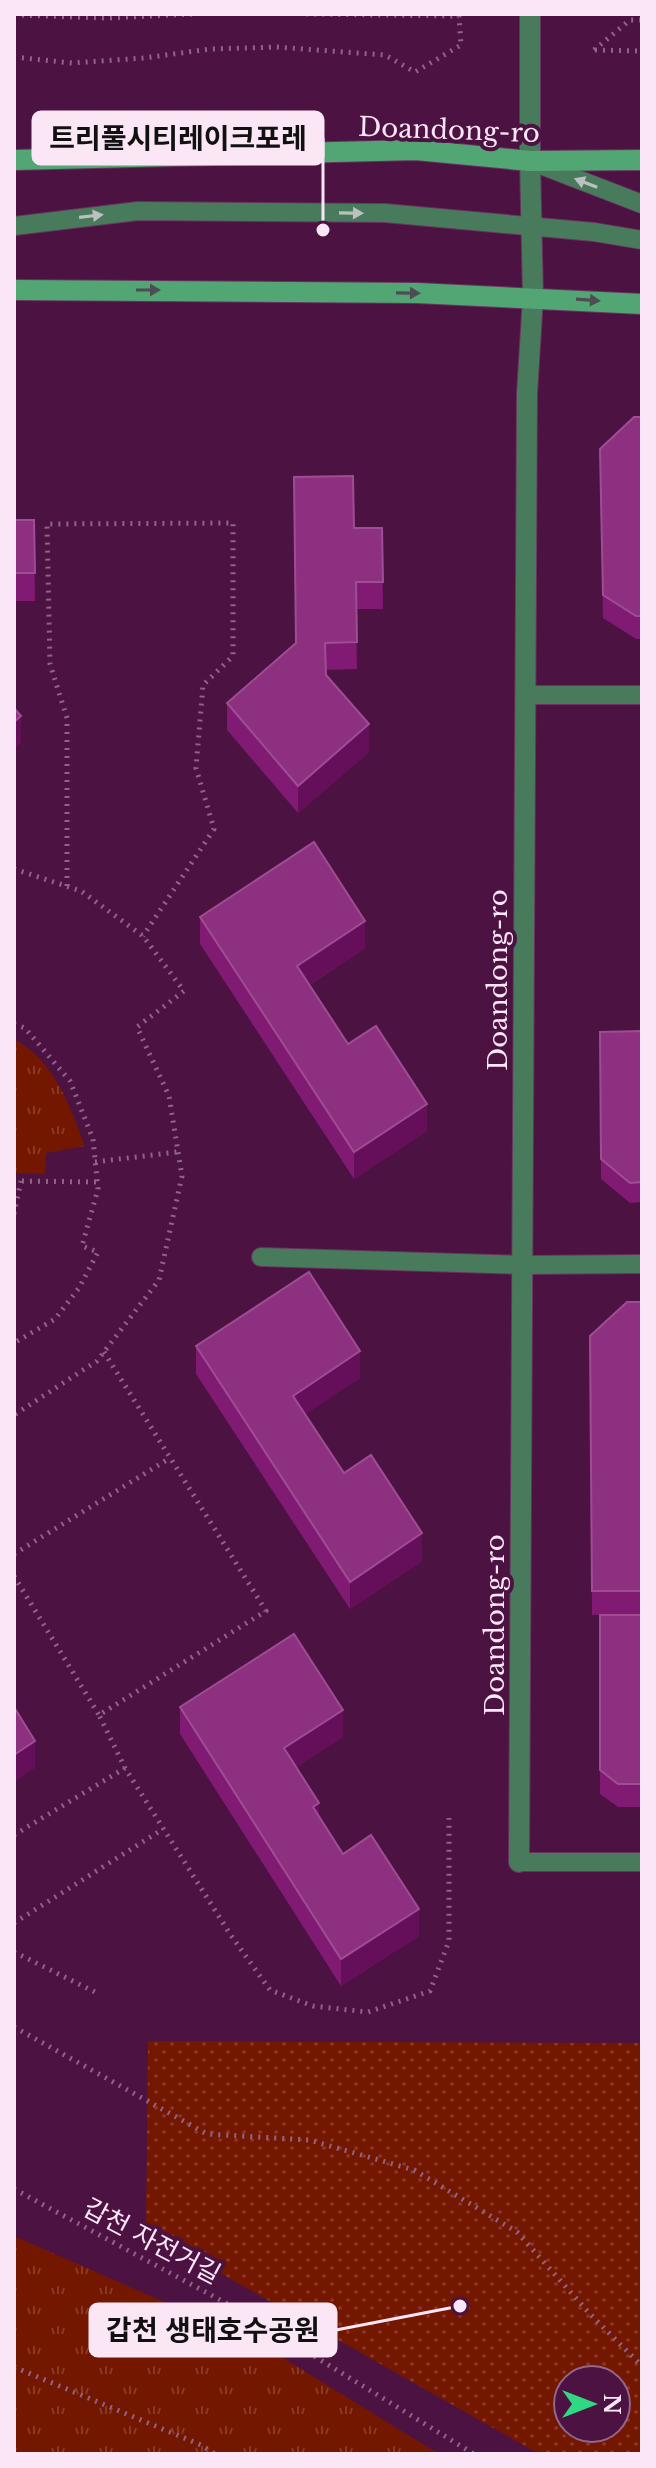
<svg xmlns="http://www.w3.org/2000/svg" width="656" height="2468" font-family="'Libre Baskerville','Noto Sans KR',serif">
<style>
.grass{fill:url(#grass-tufts)}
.park{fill:url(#park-dots);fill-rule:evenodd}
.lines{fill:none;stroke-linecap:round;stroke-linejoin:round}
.service-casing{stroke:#67345f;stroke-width:20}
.minor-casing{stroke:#67345f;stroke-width:22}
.tertiary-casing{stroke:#67345f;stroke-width:22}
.secondary-casing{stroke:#67345f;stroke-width:22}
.path{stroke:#8f6487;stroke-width:5;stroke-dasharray:2 6;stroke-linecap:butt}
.service{stroke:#487b5b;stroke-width:18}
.minor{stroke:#487b5b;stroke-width:20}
.tertiary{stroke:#487b5b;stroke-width:20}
.secondary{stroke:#52a673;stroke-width:20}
.wall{fill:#801a72}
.shaded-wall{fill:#650e59}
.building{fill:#8d3080;stroke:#9f4d93;stroke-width:2}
.oneway{fill:#bcc1c0}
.oneway2{fill:#4e4d56}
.labels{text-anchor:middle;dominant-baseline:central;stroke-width:8;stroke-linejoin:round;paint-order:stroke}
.street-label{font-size:26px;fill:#fbe6f6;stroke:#4b1242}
.leader{fill:none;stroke:#fbe6f6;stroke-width:3}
.callout-dot{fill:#fbe6f6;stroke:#4b1242;stroke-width:3}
.callout{fill:#fbe6f6;stroke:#fbe6f6;stroke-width:3}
.callout-label{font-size:28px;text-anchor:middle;font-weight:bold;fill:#111}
</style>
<defs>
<pattern id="grass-tufts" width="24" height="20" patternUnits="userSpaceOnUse" patternTransform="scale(2)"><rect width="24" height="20" fill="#741700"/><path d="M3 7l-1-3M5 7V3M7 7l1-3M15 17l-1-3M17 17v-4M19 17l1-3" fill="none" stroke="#893926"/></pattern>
<pattern id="park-dots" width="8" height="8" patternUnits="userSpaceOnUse" patternTransform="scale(2)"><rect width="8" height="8" fill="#741700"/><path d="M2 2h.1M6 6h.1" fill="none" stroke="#893926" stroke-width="1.8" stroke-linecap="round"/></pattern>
</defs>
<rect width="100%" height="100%" fill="#4b1242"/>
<g class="grass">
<path d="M14,1039C55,1062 69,1104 85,1146L46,1153L45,1174L14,1173Z"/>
<path d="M14,2236L262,2345L439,2454H14Z"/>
</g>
<path class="park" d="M148,2041L642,2043V2454H539L146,2231ZM568,2380H616V2428H568Z"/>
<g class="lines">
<g class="service-casing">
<g id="service">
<path d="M533,162L642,204"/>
<path d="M14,226L138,211L385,213L594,232L642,240"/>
<path d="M525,695H642"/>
<path d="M261,1257L523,1265L642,1264"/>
<path d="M519,1862H642"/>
</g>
</g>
<g class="minor-casing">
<path id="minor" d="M519,1862L527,394L533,297"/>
</g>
<g class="tertiary-casing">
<path id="tertiary" d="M530,14V161L533,297"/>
</g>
<g class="secondary-casing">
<g id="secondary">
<path d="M14,160L416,150L530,161L642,160"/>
<path d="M14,290L417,293L642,304"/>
</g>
</g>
<g class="path">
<path d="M14,15L106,18L195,14"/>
<path d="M594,50L630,20H642"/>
<path d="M595,50L642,51"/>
<path d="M14,57L72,63L144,58L210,49L276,47L385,55L415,72L461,45L459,16L301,14"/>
<path d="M14,869L81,891L143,936L184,991L137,1027L169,1096L182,1176L159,1280L97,1361L14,1415"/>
<path d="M67,886V718L50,664L47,524L233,523V656L203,685L196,768L214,829L143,936"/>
<path d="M14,1024L25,1028L70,1081L93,1139L98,1189L82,1246L98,1252L79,1288L55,1319L14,1343"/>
<path d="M95,1162L177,1152"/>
<path d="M14,1181L97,1182"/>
<path d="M14,1214L21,1181"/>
<path d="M104,1352L266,1611L99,1715L125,1768L230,1934L270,1990L313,2006L368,2012L430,1991L449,1941V1818"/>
<path d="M14,1554L170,1458"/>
<path d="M14,1576L99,1715"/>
<path d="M14,1835L125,1768"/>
<path d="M14,1923L163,1829"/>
<path d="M14,1952L97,1993"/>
<path d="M14,2027L207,2134L309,2140L414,2170L517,2232L590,2314L642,2366"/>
<path d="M14,2189L237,2309L474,2454"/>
<path d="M14,2367L201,2445L215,2454"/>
</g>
<use href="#service" class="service"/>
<use href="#minor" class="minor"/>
<use href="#tertiary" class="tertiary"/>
<use href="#secondary" class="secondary"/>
</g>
<g class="wall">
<path d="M642,417V639H636L603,618L600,473Z"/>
<path d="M14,520H34L35,601H14Z"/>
<path d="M354,528H382L383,609H356L357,669L326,670V675L369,752L298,813L227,730V703L296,643Z"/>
<path d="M200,917L365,948L310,985L348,1044L427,1131L354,1179L200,944Z"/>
<path d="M642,1031V1202L630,1203L601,1179L600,1032Z"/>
<path d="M642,1302V1614L592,1615L590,1336Z"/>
<path d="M196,1346L360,1378L305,1414L344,1473L422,1561L350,1609L196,1374Z"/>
<path d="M600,1615H642V1807H618L600,1794Z"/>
<path d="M180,1707L343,1737L296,1767L319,1816L343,1854L419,1936L341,1986L180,1734Z"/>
</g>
<g class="shaded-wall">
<path d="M21,716V743L14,749V722Z"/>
<path d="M369,724V752L298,813V786Z"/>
<path d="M365,921V948L297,993V966Z"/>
<path d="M427,1104V1131L354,1179V1152Z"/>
<path d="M360,1351V1378L293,1423V1396Z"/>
<path d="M422,1533V1561L350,1609V1582Z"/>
<path d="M343,1710V1737L284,1775V1748Z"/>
<path d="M35,1741V1768L14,1782V1755Z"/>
<path d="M319,1803V1830L313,1807Z"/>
<path d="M419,1909V1936L341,1986V1959Z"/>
</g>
<g class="building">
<path d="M634,417H642V616H636L603,595L600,449Z"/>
<path d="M353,476L354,528H382L383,582H356L357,642L325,643L326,675L369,724L298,786L227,703L296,643L294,477Z"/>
<path d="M14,520H34L35,573H14Z"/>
<path d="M14,708L21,716L14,722Z"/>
<path d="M314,842L365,921L297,966L348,1044L376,1026L427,1104L354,1152L200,917Z"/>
<path d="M642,1031V1182L630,1183L601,1159L600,1032Z"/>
<path d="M309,1272L360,1351L293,1396L344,1473L371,1455L422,1533L350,1582L196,1346Z"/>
<path d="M627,1302H642V1591H592L590,1336Z"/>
<path d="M600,1615H642V1784H618L600,1770Z"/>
<path d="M294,1634L343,1710L284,1748L319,1803L313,1807L343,1854L371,1835L419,1909L341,1959L180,1707Z"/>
<path d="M14,1707L35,1741L14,1755Z"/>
</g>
<defs><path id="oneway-solid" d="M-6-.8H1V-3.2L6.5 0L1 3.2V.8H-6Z" transform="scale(2)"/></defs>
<g class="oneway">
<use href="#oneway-solid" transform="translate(586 183) rotate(-159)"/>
<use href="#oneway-solid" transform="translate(351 213) rotate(1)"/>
<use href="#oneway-solid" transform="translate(91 216) rotate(-7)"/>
</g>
<g class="oneway2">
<use href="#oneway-solid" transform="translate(148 290)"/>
<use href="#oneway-solid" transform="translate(408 293) rotate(1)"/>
<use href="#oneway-solid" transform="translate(588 300) rotate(4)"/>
</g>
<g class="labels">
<g class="street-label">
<text transform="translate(449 130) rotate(2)">Doandong-ro</text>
<text transform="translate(498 980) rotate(-90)">Doandong-ro</text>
<text transform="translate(495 1625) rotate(-90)">Doandong-ro</text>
<text transform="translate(152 2241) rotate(28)">갑천 자전거길</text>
</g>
</g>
<path class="leader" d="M323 230L323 138M460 2306L336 2330"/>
<g class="callout-dot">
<circle cx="323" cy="230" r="8"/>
<circle cx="460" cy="2306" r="8"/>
</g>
<g class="callout">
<rect x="33" y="112" width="290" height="52" rx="8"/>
<rect x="90" y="2304" width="246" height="52" rx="8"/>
</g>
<g class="callout-label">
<text x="178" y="148">트리풀시티레이크포레</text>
<text x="213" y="2340">갑천 생태호수공원</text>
</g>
<rect width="656" height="2468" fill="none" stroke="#fbe6f6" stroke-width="32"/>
<g transform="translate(592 2404) rotate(90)"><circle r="38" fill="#4b1242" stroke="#91678a" stroke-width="2"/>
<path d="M0-6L14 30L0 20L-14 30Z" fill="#30d883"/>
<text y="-12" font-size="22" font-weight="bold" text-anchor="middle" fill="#fbe6f6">N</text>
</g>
</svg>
